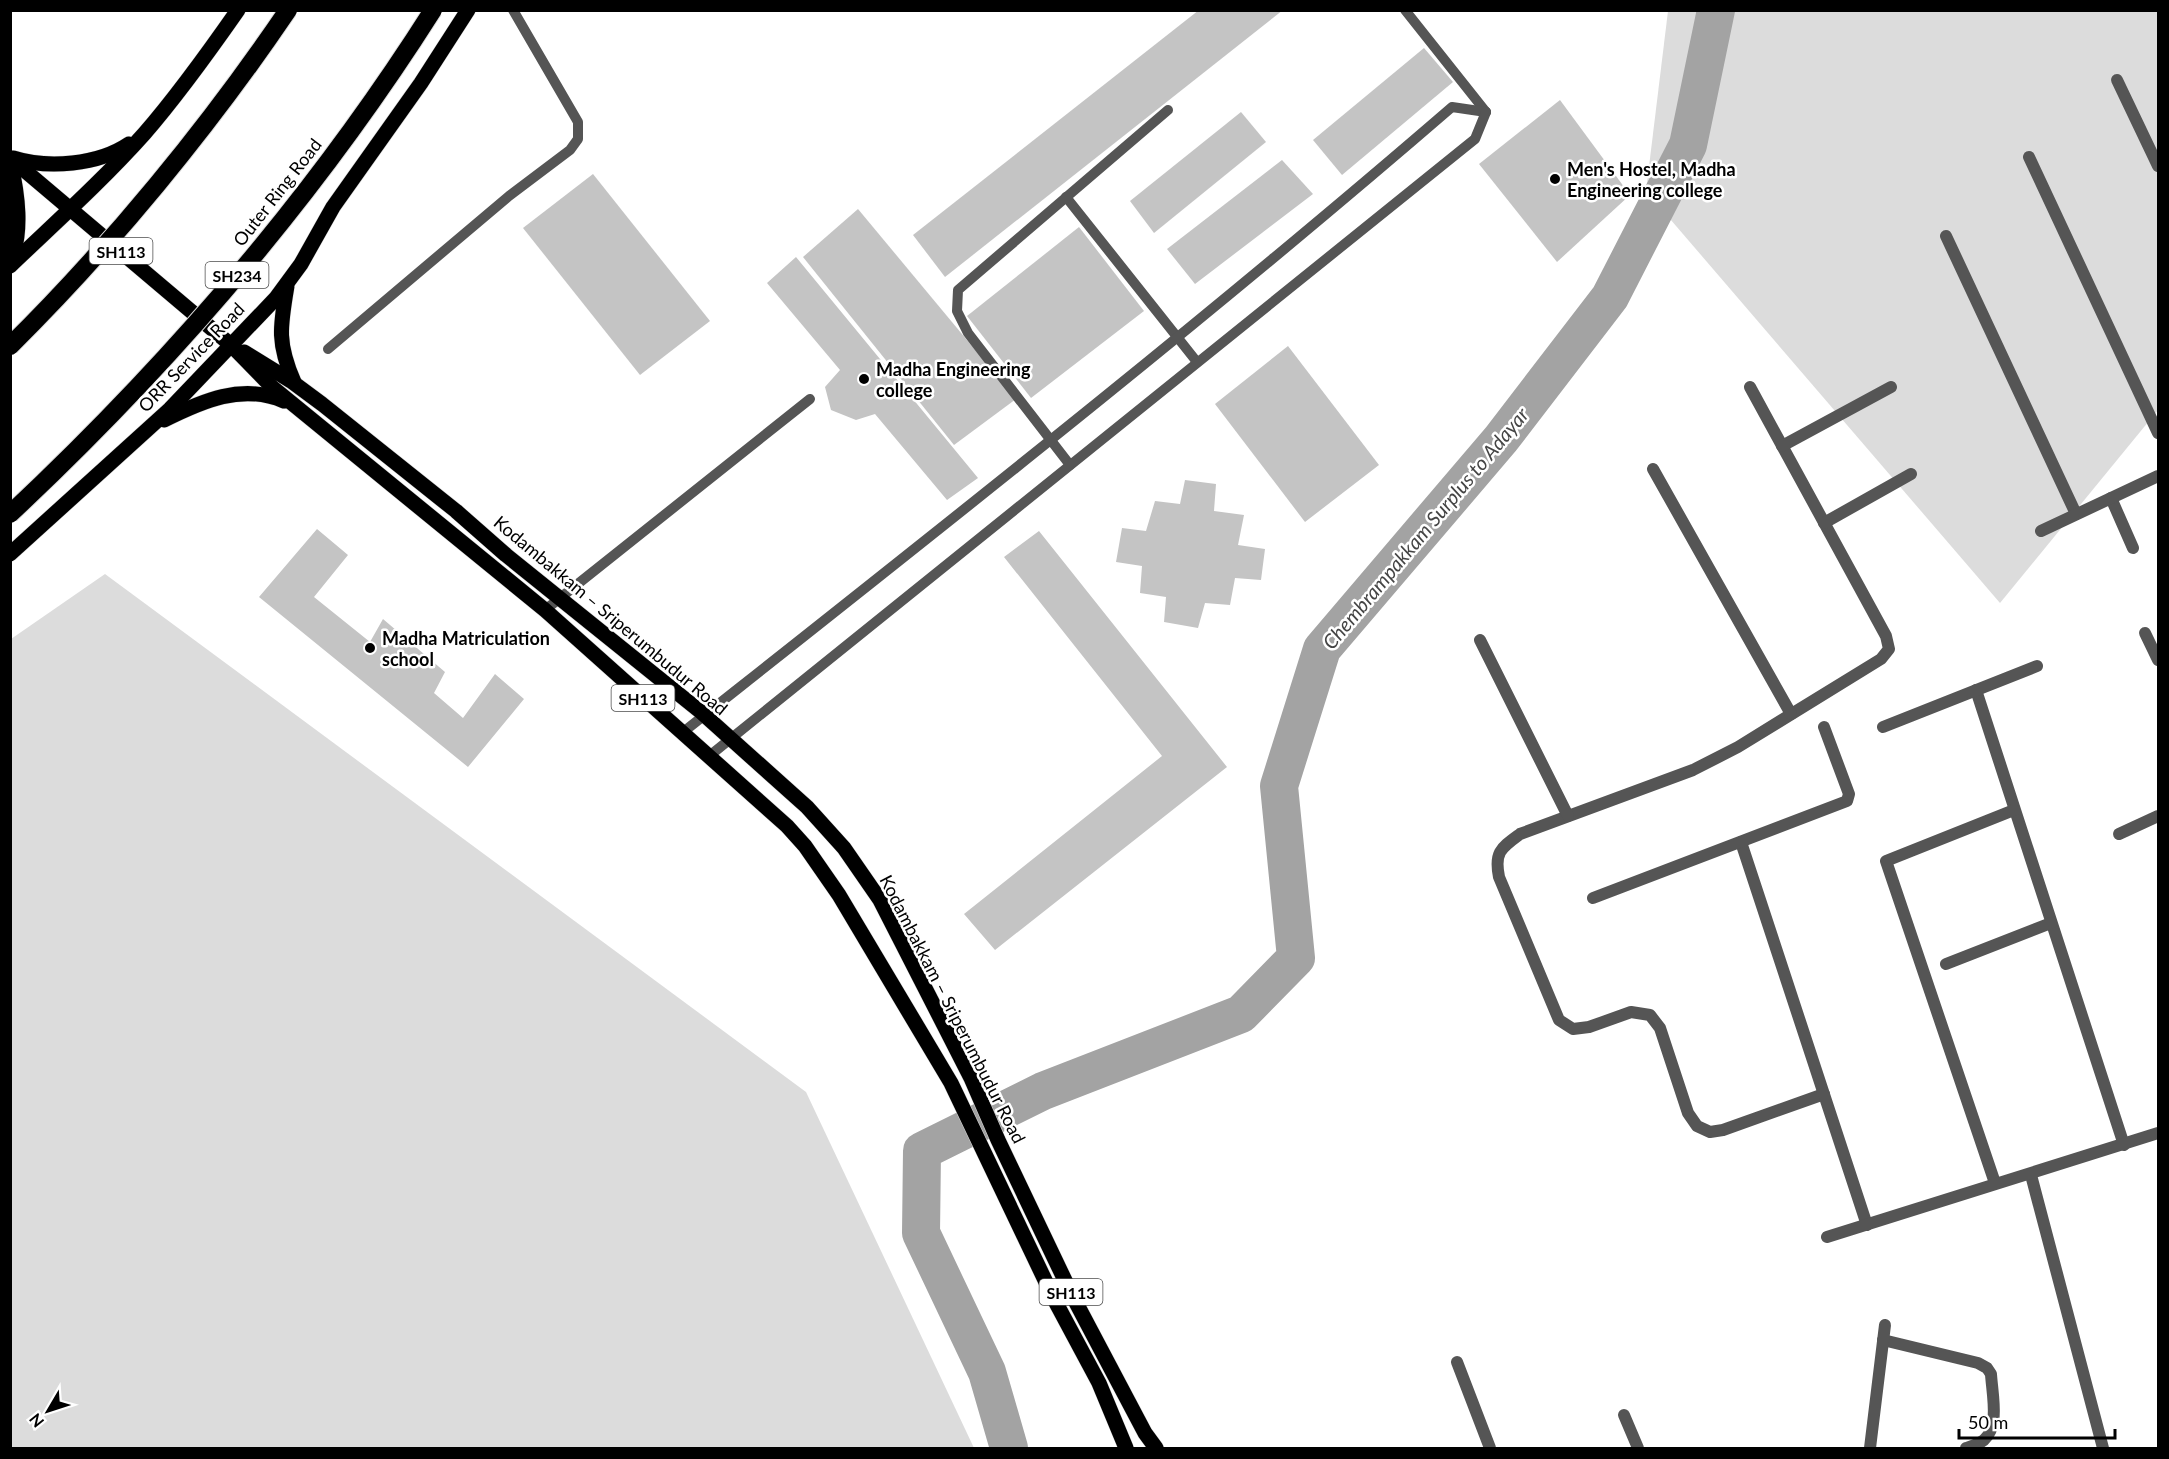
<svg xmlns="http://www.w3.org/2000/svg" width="2169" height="1459" font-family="Lato,sans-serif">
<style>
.green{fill:#dcdcdc}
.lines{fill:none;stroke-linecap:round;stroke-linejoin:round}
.river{stroke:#a3a3a3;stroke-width:38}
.building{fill:#c4c4c4}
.primary-casing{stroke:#dbdbdb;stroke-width:16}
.service{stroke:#555;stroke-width:10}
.minor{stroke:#555;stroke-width:12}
.primary{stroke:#000;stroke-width:15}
.motorway-bridge-casing{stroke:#dbdbdb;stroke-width:20;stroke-linecap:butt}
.motorway-bridge{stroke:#000;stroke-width:18}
.poi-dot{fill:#000;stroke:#fff;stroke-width:2}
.labels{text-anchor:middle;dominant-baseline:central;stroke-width:5;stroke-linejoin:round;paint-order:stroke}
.shield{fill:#fff;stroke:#4c4c4c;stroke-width:1.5}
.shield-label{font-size:16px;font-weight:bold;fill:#000}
.poi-label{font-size:18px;font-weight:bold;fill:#000;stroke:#fff;text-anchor:start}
.street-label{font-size:18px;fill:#000;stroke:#fff}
.water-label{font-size:20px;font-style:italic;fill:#444;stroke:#fff}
</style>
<rect width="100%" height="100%" fill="#fff"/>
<g class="green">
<path d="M1668,11H2158V410L2000,603L1646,191Z"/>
<path d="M105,574L806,1092L974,1448H11V639Z"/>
</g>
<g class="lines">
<path class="river" d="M1009,1448L987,1372L921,1233L922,1151L1043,1091L1241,1014L1296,958L1279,786L1322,649L1501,439L1610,297L1688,145L1716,10"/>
</g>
<g class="building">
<path d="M1199,10H1283L945,277L913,235Z"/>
<path d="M1424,48L1453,82L1342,175L1313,140Z"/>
<path d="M1560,100L1630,195L1557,262L1479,164Z"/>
<path d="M1241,112L1266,142L1154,233L1130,201Z"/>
<path d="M1282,160L1313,194L1195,284L1167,249Z"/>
<path d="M593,174L710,321L640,375L523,228Z"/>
<path d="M858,209L1016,399L954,445L803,257Z"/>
<path d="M1079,227L1144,311L1031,398L967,316Z"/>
<path d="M796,257L978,478L947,500L875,414L856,420L831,410L825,387L840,370L767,283Z"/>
<path d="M1288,346L1379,465L1305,522L1215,404Z"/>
<path d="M1185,480L1216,484L1214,511L1244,515L1238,545L1265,549L1261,580L1235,578L1230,605L1205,603L1198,628L1164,622L1166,597L1140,593L1142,566L1116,562L1122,528L1146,531L1155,501L1180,504Z"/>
<path d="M317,529L348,555L314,597L370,642L383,619L445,672L434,693L463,718L495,674L524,699L468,767L259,597Z"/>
<path d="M1039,531L1227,767L995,950L964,914L1162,756L1004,557Z"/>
</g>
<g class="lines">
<g class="primary-casing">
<g id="primary">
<path d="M10,158L231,345L272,387L545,610L787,826L805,846L839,895L951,1083L1054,1299L1099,1383L1126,1448"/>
<path d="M13,158C48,169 98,165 129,144"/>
<path d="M10,160C18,195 23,231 10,265"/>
<path d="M10,266C55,223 102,181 144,134C178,95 208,53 238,10"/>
<path d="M287,286C280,327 277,343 294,382"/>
<path d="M244,352L291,381L322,404L456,511L506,555L701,712L807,807L844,848L880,900L971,1078L998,1140L1071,1293L1145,1433L1156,1448"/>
<path d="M164,420C202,401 242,383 284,401"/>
<path d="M10,554L170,409L276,298L301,264L333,207L421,83L468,10"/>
</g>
</g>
<g class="service">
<path d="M1405,10L1486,112"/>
<path d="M1066,197L1197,362"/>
<path d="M328,349L509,196L570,150L578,139V122L513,10"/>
<path d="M1070,465L968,333L957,311L958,290L1168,110"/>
<path d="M545,610L810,399"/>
<path d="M682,733C941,528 1202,323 1452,107L1486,112"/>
<path d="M708,757L1475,139L1486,112"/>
</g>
<g class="minor">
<path d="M2117,80L2158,166"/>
<path d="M2029,157L2158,433"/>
<path d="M1946,236L2076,514"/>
<path d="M1750,387L1886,636L1889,649L1881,659L1738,747L1693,770L1520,834C1501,848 1494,852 1499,877L1559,1020L1573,1029L1589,1027L1631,1012L1650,1015L1660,1028L1688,1113L1697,1126L1710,1132L1723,1130L1824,1094"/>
<path d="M1782,446L1891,387"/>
<path d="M1653,469L1791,714"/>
<path d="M2111,498L2133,548"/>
<path d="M1824,523L1911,474"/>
<path d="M2041,531L2158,476"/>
<path d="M2145,633L2158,660"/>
<path d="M1480,640L1568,816"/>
<path d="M1976,690L2124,1145"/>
<path d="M1883,727L2037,666"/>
<path d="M2119,834L2158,816"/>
<path d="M1741,842L1867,1225"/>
<path d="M1593,898L1847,801L1849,794L1824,727"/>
<path d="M1946,964L2051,923"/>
<path d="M2031,1175L2103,1448"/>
<path d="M1995,1183L1886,861L2014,810"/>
<path d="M1827,1237L2158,1133"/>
<path d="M1883,1340L1978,1363L1987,1368L1991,1374C1992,1393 2000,1426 1984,1440C1979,1444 1972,1446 1966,1448"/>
<path d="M1457,1362L1490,1448"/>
<path d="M1624,1415L1638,1448"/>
<path d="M1870,1448L1885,1325"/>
</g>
<use href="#primary" class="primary"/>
<g class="motorway-bridge-casing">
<g id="motorway-bridge">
<path d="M10,346C111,246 208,128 288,10"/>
<path d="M10,514C170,364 315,196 433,10"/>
</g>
</g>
<use href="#motorway-bridge" class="motorway-bridge"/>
</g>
<g class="poi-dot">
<circle cx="1555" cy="179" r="6"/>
<circle cx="864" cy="379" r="6"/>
<circle cx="370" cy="648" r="6"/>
</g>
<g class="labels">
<g class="shield">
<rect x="89.5" y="238" width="63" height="26" rx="4.5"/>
<rect x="205.5" y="262" width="63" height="26" rx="4.5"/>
<rect x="611.5" y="685" width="63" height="26" rx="4.5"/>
<rect x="1039.5" y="1279" width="63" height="26" rx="4.5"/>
</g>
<g class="shield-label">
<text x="121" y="251">SH113</text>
<text x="237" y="275">SH234</text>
<text x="643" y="698">SH113</text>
<text x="1071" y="1292">SH113</text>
</g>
<g class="poi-label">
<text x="1567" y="169">Men's Hostel, Madha<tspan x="1567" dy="21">Engineering college</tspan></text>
<text x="876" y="369">Madha Engineering<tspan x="876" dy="21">college</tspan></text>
<text x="382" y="638">Madha Matriculation<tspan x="382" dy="21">school</tspan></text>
</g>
<g class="street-label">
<text transform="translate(277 192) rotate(-52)">Outer Ring Road</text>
<text transform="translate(191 357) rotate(-46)">ORR Service Road</text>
<text transform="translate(611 615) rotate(40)">Kodambakkam – Sriperumbudur Road</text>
<text transform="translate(953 1009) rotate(63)">Kodambakkam – Sriperumbudur Road</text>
</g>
<g class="water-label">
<text transform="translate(1425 528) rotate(-50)">Chembrampakkam Surplus to Adayar</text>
</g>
</g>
<rect width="2169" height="1459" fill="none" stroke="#000000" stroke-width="24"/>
<g transform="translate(48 1411) rotate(231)" stroke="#ffffff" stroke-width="4.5" paint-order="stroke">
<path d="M0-4.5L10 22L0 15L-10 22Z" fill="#000000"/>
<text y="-9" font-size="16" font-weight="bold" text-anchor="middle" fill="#000000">N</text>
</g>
<path d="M1959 1429v9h156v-9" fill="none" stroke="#000000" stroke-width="3"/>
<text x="1968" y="1429" font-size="18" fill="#000000" stroke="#ffffff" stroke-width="4.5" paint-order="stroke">50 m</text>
</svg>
